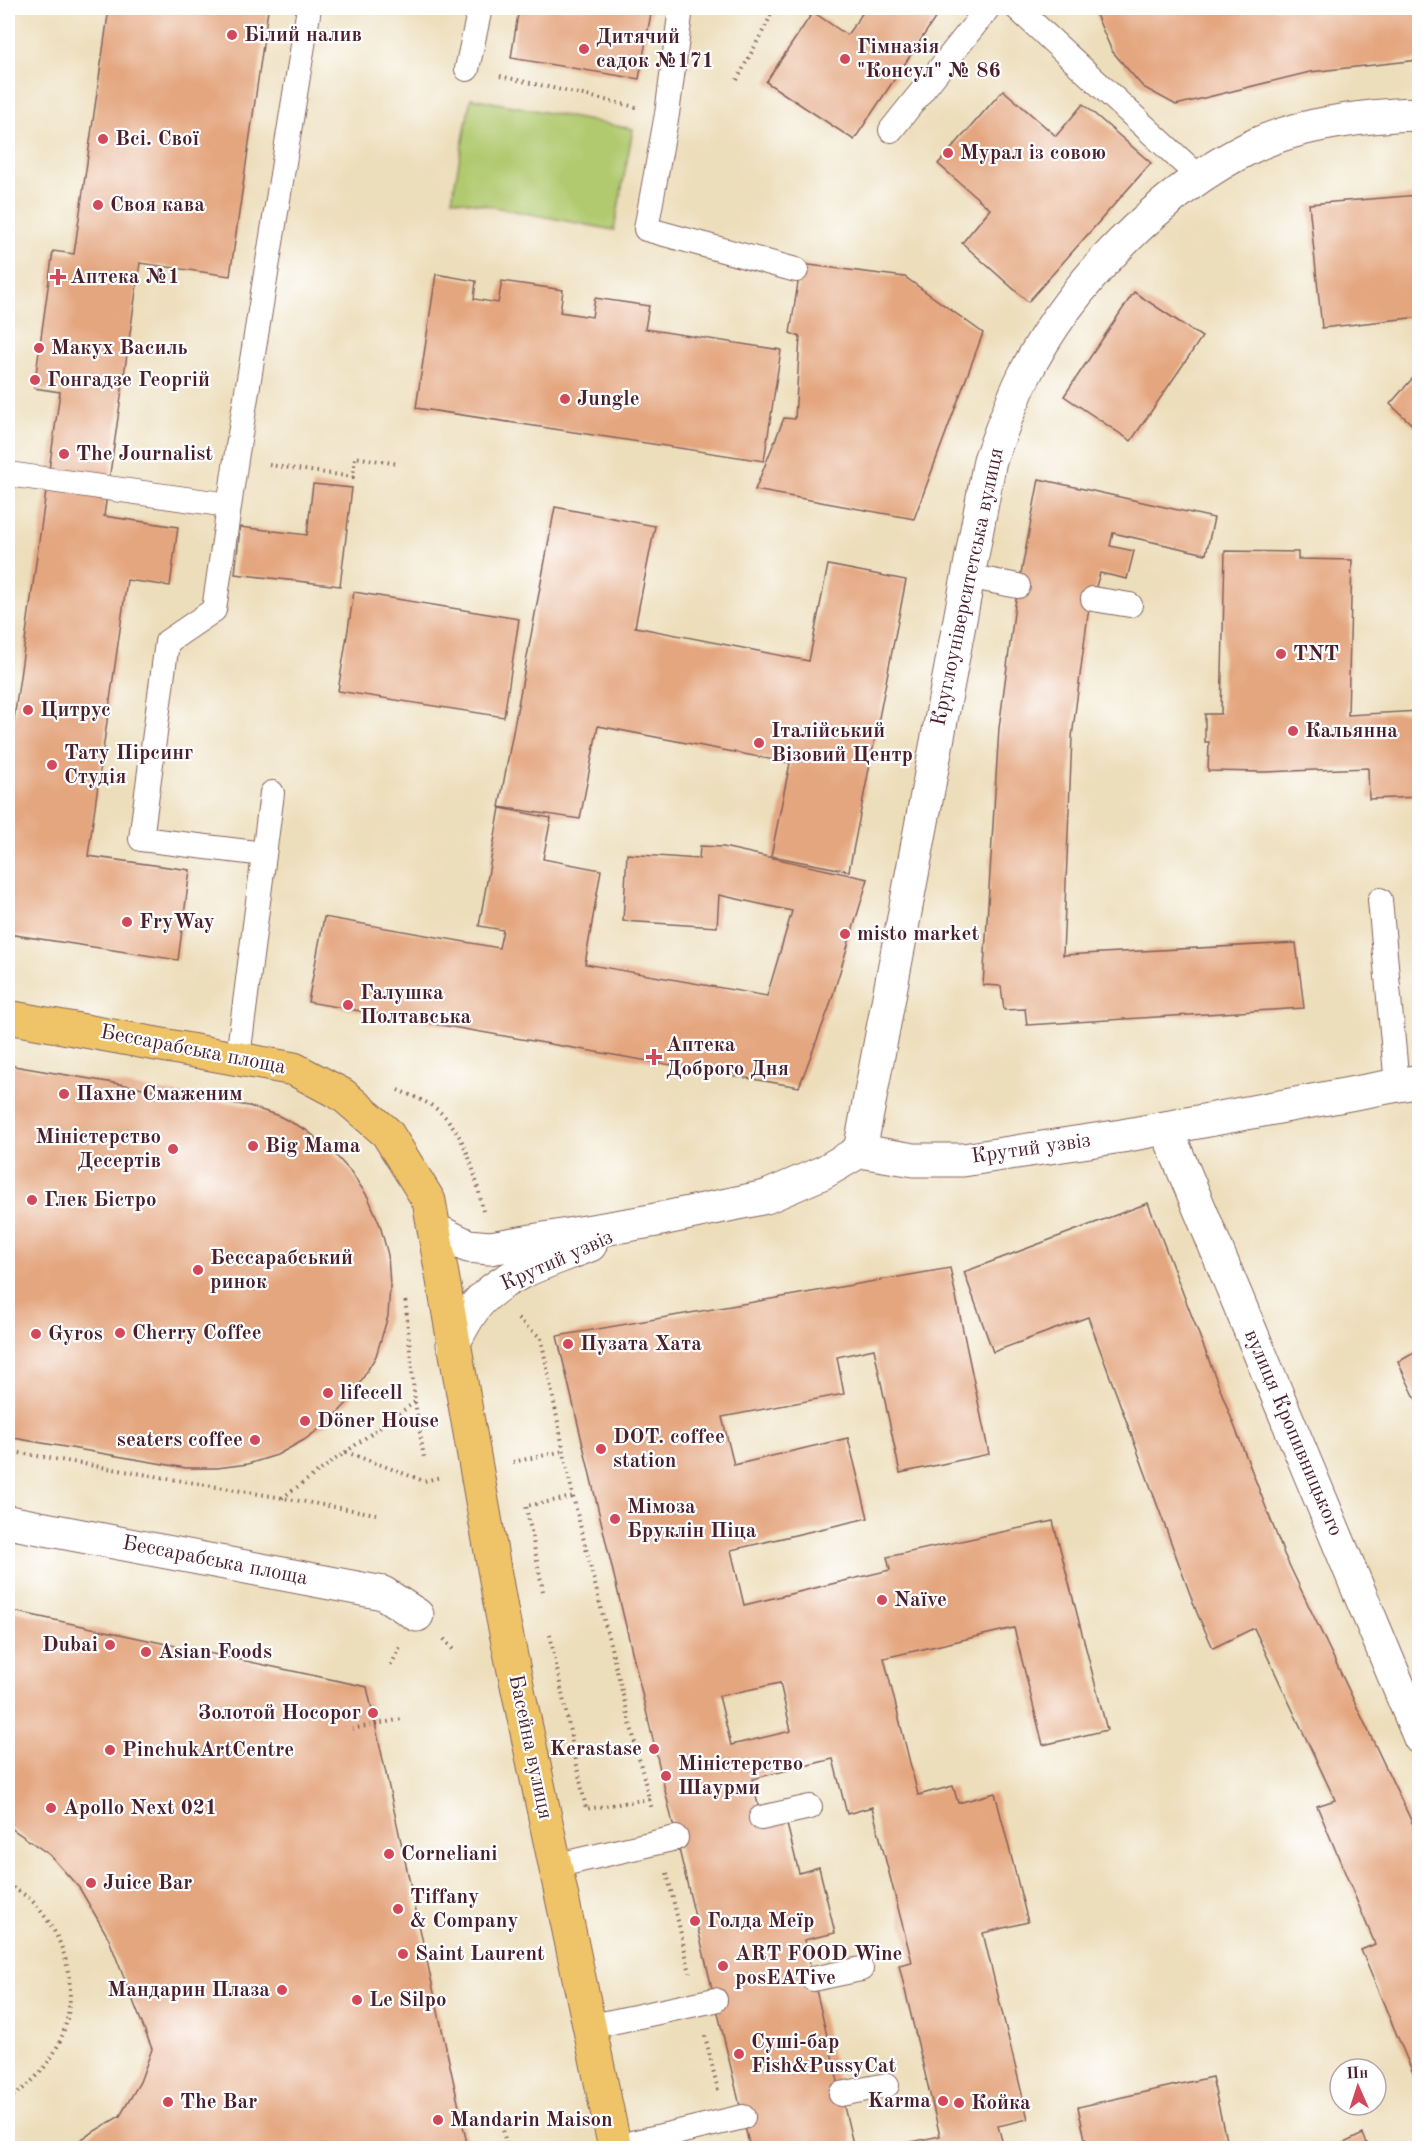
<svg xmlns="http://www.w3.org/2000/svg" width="1427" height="2156" font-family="'Old Standard TT',serif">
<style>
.green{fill:#b1ca6f;stroke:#7e744d;stroke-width:1.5}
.building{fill:#e4a67f;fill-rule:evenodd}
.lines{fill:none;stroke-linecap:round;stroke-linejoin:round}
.lane-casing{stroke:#83625d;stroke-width:26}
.street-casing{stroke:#83625d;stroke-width:35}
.primary-casing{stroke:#83625d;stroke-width:35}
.path{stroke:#83625d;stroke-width:4;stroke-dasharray:1.5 4.5;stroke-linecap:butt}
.lane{stroke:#fff;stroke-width:24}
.street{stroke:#fff;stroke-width:33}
.primary{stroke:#efc469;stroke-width:33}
.poi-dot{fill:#d1495b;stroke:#fff;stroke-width:2}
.labels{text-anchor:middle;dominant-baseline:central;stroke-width:4.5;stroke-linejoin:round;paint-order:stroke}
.poi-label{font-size:21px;font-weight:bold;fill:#4a1f2b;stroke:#fff;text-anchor:start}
.street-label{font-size:21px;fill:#4a1f2b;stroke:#fff}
</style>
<rect width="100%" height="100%" fill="#fff"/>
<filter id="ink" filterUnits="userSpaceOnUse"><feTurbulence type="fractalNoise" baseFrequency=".0167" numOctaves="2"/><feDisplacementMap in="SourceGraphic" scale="12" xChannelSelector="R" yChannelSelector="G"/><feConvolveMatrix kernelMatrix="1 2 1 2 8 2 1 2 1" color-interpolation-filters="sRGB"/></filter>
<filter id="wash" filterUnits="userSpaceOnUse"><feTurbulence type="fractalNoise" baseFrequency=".008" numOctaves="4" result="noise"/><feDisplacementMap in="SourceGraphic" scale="24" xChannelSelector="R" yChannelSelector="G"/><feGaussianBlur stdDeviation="1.35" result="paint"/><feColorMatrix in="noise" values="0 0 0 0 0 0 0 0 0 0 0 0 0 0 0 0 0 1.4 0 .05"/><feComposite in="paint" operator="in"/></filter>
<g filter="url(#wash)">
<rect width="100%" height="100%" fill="#eddebb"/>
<path class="green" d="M471,98L633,129L614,230L452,199Z"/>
<g id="blocks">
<g class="building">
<path d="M109,8H251L268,10L230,276L140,263L104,516L178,527L170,586L127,580L88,856L190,870L178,960L8,934V762L60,392L34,388L53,251L74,254Z"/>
<path d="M519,8H652L639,79L511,58Z"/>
<path d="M866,8H942L854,140L766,82L813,12L847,35Z"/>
<path d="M1093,8H1419V60L1310,72L1176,105L1143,87L1112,51Z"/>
<path d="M1003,90L1056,136L1083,104L1151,163L1028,302L962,243L990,209L938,164Z"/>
<path d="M1419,195V317L1322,328L1309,204Z"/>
<path d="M801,264L905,277L983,333L914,519L755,490L784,418L795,419L800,337L790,333Z"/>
<path d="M436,274L476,281L474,299L498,303L502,281L563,290L560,312L592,317L595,298L649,306L645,329L781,350L764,461L416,408Z"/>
<path d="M1134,292L1202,337L1131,441L1064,396Z"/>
<path d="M1419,371V431L1390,404Z"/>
<path d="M1039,479L1214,518L1206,554L1113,533L1110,546L1134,551L1127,579L1100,573L1088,614L1072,737L1063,955L1296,943L1304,1008L1027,1025L1025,1009L1004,1010L1001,986L983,985L999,728L1015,605Z"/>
<path d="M313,484L352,488L340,586L235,574L240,527L307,535Z"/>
<path d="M555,507L655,526L635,627L809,661L828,565L906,580L849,871L771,856L790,763L598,726L580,819L499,807Z"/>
<path d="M1225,551L1298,552V559L1352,560L1348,715L1419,711V797L1369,799L1368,768L1264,772L1208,771L1209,742H1205V714H1221Z"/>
<path d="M354,592L519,619L504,717L338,691Z"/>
<path d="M500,808L551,818L543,859L601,870L585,964L767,996L792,911L719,895L717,927L623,921L627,854L699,859L700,846L723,847L868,879L829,1008L799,1087L308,1002L324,917L499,948L503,930L479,926Z"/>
<path d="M8,1065L249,1106L279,1116L306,1130L330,1149L351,1172L368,1197L380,1225L388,1255L390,1286L388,1316L376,1356L350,1400L329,1422L304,1440L277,1455L248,1464L217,1468H186L8,1437Z"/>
<path d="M1148,1203L1284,1554L1419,1837V2076L1415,2078L1361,1950L1375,1944L1317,1806L1335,1800L1254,1628L1213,1648L1197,1613L1088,1317L993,1352L964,1272Z"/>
<path d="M950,1268L989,1454L900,1473L874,1349L837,1357L844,1394L722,1417L734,1465L848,1438L868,1518L731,1550L744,1605L890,1570L887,1557L1053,1521L1107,1730L1043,1745L1014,1628L884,1658L918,1795L953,1786L958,1803L995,1793L1028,1922L983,1933L1028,2119L998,2126L1004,2148H903L902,2144L940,2136L899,1965L912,1962L872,1807L847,1814L833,1759L752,1779L763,1826L786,1820L799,1873L819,1867L835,1933L804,1940L854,2148H750L557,1336ZM780,1683L791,1731L731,1745L719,1696Z"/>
<path d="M1419,1350V1406L1398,1362Z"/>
<path d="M8,1610L367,1687L468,2148H8V2145L75,2143L120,2116L140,2082L152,2049L108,1937L80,1889L50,1855L8,1826Z"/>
<path d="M1212,2077L1228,2148H1087L1078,2107Z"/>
<path d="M1363,2134L1369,2148H1333Z"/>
</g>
</g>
</g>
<g filter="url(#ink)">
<use href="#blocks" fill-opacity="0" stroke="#83625d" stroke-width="1.5"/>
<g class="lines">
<g class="lane-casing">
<g id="lane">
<path d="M681,8L667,114L646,229L796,270"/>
<path d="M1017,8L1199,177"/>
<path d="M467,69L480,8"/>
<path d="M891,130L988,8"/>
<path d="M8,474L228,505"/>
<path d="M967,576L1018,586"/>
<path d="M1093,599L1130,605"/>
<path d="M264,854L141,839L167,642L214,610L236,459L309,8"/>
<path d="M1380,900L1397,1085"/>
<path d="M238,1057L272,793"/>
<path d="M761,1818L810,1807"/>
<path d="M554,1866L676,1838"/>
<path d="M813,1979L861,1969"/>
<path d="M588,2027L715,2000"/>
<path d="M841,2094L887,2085"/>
<path d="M615,2147L743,2117"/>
</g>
</g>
<g class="street-casing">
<g id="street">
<path d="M1166,1128L1420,1738"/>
<path d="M860,1151L990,460C1001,432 1011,402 1024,376C1069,285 1161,191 1251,147C1297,124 1369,115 1420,114"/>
<path d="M435,1230L468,1246L490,1248L651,1221L766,1197L824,1172L860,1151L914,1160H963L1122,1136L1420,1081"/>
<path d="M453,1344C461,1329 469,1312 481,1300C510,1271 553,1260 590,1245"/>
<path d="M8,1522L383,1593L417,1615"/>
</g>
</g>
<g class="primary-casing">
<path id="primary" d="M8,1017L294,1069L343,1095L387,1133L429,1201L502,1614L615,2148"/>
</g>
<g class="path">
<path d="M500,76L636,107"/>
<path d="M737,80L775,8"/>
<path d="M269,465L353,477L355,457L398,464"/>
<path d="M398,1090C411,1096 430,1102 440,1112C467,1136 476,1177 483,1211"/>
<path d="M518,1319L541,1338L573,1497L652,1810"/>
<path d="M415,1402L424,1458"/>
<path d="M8,1451L376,1514"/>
<path d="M346,1452L424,1481L441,1477"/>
<path d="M513,1462L564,1451"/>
<path d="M282,1498L415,1402L405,1297"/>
<path d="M8,1585L11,1559"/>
<path d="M543,1591L526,1506L573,1497"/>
<path d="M550,1635L586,1809L649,1799"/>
<path d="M444,1639L455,1652"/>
<path d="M391,1665L400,1647"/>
<path d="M352,1729L402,1719"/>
<path d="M667,1873L690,1973"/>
<path d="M8,1885C16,1890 27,1895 34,1903C90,1964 80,2056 8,2099"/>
<path d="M705,2036L718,2090"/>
<path d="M480,2115L502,2125L507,2148"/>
</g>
<use href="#lane" class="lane"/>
<use href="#street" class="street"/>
<use href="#primary" class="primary"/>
</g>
</g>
<g class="poi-dot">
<circle cx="232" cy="35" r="6"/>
<circle cx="584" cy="49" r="6"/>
<circle cx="845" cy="59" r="6"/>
<circle cx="103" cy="139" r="6"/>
<circle cx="948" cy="153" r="6"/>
<circle cx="98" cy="205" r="6"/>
<path d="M55 268h6v6h6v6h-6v6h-6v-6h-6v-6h6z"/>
<circle cx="39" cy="348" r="6"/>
<circle cx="35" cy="380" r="6"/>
<circle cx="565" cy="399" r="6"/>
<circle cx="64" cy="454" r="6"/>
<circle cx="1281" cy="654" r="6"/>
<circle cx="28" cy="710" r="6"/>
<circle cx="1293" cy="731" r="6"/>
<circle cx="759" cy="743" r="6"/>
<circle cx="52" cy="765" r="6"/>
<circle cx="127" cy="922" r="6"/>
<circle cx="845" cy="934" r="6"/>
<circle cx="348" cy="1005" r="6"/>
<path d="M651 1048h6v6h6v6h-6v6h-6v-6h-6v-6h6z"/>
<circle cx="64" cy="1094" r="6"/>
<circle cx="253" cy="1146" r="6"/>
<circle cx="173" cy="1149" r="6"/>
<circle cx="32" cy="1200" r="6"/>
<circle cx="198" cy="1270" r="6"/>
<circle cx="120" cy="1333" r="6"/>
<circle cx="36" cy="1334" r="6"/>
<circle cx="568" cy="1344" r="6"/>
<circle cx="328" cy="1393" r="6"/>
<circle cx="305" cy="1421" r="6"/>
<circle cx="255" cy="1440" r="6"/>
<circle cx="601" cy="1449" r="6"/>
<circle cx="615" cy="1519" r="6"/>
<circle cx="882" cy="1600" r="6"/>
<circle cx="110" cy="1645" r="6"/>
<circle cx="146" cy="1652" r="6"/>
<circle cx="373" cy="1713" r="6"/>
<circle cx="654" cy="1749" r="6"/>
<circle cx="110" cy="1750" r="6"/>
<circle cx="666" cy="1776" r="6"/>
<circle cx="51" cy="1808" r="6"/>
<circle cx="389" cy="1854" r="6"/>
<circle cx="91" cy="1883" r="6"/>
<circle cx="398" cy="1909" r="6"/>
<circle cx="695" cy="1921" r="6"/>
<circle cx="403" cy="1954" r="6"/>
<circle cx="723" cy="1966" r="6"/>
<circle cx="282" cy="1990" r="6"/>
<circle cx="357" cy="2000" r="6"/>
<circle cx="739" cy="2054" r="6"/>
<circle cx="943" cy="2101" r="6"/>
<circle cx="168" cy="2102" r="6"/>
<circle cx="959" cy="2103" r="6"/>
<circle cx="438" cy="2120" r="6"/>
</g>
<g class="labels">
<g class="poi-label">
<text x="244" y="35">Білий налив</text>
<text x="596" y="37">Дитячий<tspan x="596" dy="24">садок №171</tspan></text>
<text x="857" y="47">Гімназія<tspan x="857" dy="24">"Консул" № 86</tspan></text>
<text x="115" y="139">Всі. Свої</text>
<text x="960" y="153">Мурал із совою</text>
<text x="110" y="205">Своя кава</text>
<text x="70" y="277">Аптека №1</text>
<text x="51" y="348">Макух Василь</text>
<text x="47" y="380">Гонгадзе Георгій</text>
<text x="577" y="399">Jungle</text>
<text x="76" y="454">The Journalist</text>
<text x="1293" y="654">TNT</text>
<text x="40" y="710">Цитрус</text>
<text x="771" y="731">Італійський<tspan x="771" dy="24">Візовий Центр</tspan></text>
<text x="1305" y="731">Кальянна</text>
<text x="64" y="753">Тату Пірсинг<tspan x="64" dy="24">Студія</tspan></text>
<text x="139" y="922">FryWay</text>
<text x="857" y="934">misto market</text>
<text x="360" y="993">Галушка<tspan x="360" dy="24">Полтавська</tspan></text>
<text x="666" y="1045">Аптека<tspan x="666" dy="24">Доброго Дня</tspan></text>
<text x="76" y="1094">Пахне Смаженим</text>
<text x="161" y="1137" text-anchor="end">Міністерство<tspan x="161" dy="24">Десертів</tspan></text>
<text x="265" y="1146">Big Mama</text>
<text x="44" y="1200">Глек Бістро</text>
<text x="210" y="1258">Бессарабський<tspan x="210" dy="24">ринок</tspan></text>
<text x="132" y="1333">Cherry Coffee</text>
<text x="48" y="1334">Gyros</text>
<text x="580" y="1344">Пузата Хата</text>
<text x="340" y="1393">lifecell</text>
<text x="317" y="1421">Döner House</text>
<text x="613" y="1437">DOT. coffee<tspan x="613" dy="24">station</tspan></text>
<text x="243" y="1440" text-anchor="end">seaters coffee</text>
<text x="627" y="1507">Мімоза<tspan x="627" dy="24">Бруклін Піца</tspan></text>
<text x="894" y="1600">Naïve</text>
<text x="98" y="1645" text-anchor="end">Dubai</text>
<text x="158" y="1652">Asian Foods</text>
<text x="361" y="1713" text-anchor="end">Золотой Носорог</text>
<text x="642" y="1749" text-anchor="end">Kerastase</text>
<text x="122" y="1750">PinchukArtCentre</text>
<text x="678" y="1764">Міністерство<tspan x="678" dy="24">Шаурми</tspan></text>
<text x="63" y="1808">Apollo Next 021</text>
<text x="401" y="1854">Corneliani</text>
<text x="103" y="1883">Juice Bar</text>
<text x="410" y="1897">Tiffany<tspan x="410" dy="24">&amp; Company</tspan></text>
<text x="707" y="1921">Голда Меїр</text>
<text x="415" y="1954">Saint Laurent</text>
<text x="735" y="1954">ART FOOD Wine<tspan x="735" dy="24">posEATive</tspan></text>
<text x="270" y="1990" text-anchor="end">Мандарин Плаза</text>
<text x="369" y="2000">Le Silpo</text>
<text x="751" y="2042">Суші-бар<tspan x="751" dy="24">Fish&amp;PussyCat</tspan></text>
<text x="931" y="2101" text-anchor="end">Karma</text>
<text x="180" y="2102">The Bar</text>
<text x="971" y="2103">Койка</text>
<text x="450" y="2120">Mandarin Maison</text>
</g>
<g class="street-label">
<text transform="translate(968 587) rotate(-78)">Круглоуніверситетська вулиця</text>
<text transform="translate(193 1050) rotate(11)">Бессарабська площа</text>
<text transform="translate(1031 1149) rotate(-8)">Крутий узвіз</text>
<text transform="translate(557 1261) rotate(-24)">Крутий узвіз</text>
<text transform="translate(1293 1433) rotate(67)">вулиця Кропивницького</text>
<text transform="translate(215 1561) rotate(11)">Бессарабська площа</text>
<text transform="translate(530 1747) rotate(78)">Басейна вулиця</text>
</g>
</g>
<rect width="1427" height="2156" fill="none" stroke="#fff" stroke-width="30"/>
<g transform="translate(1358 2087) rotate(357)"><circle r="28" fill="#ffffff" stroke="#b7a5aa" stroke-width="1.5"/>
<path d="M0-4.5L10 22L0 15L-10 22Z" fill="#d1495b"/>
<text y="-9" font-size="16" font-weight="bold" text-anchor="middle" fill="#4a1f2b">Пн</text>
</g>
</svg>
